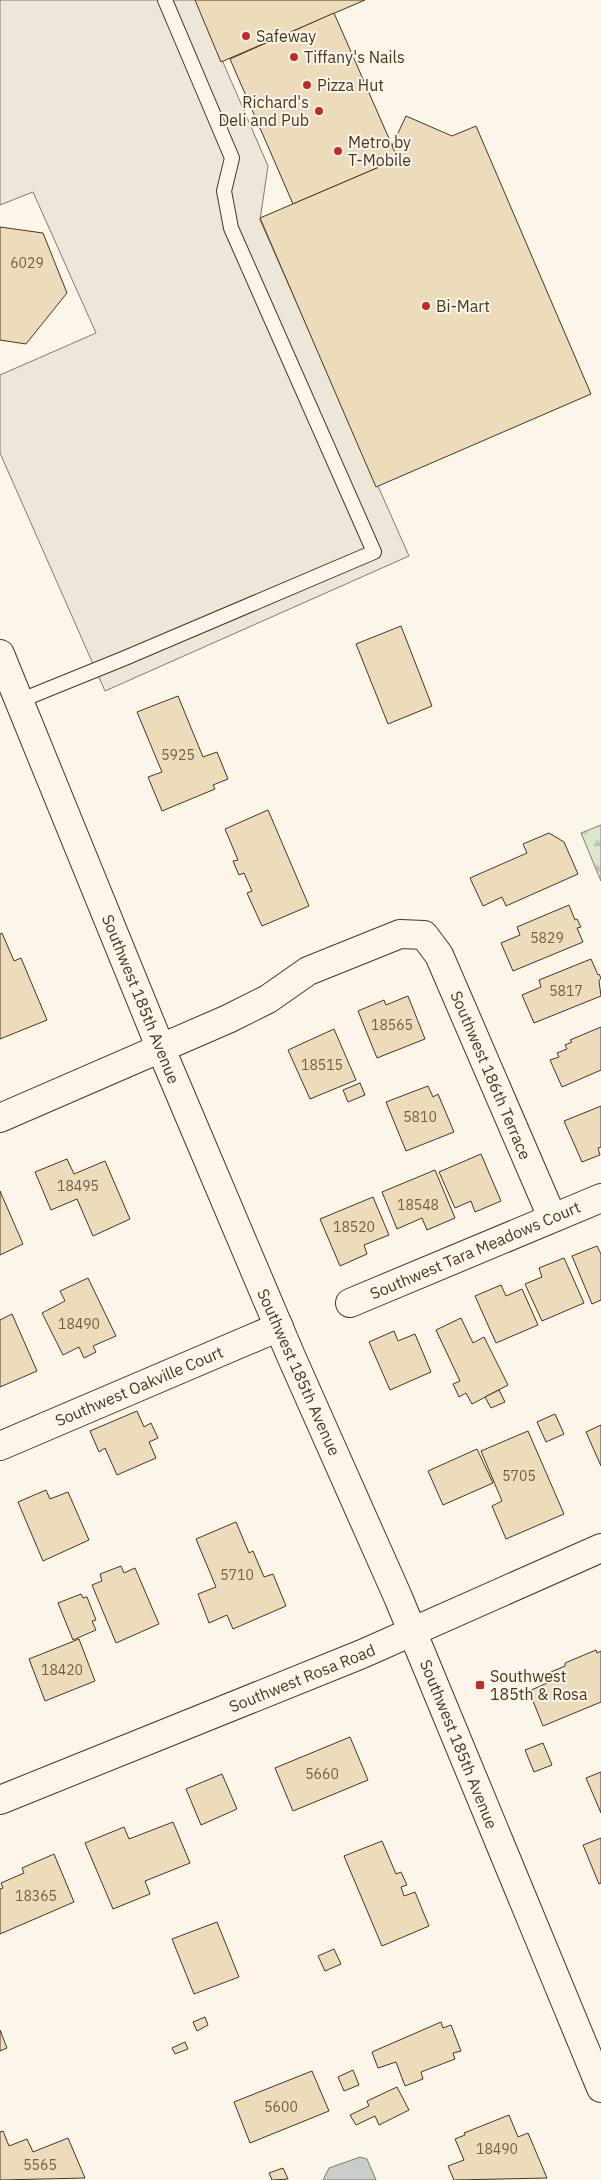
<svg xmlns="http://www.w3.org/2000/svg" width="601" height="2180" font-family="'IBM Plex Sans',sans-serif">
<style>
.forest{fill:url(#forest-firs);stroke:#887966}
.parking{fill:#ede7d9;stroke:#887966}
.water{fill:#c9cecd;stroke:#887966}
.building{fill:#ecdcbc;stroke:#4a3520}
.lines{fill:none;stroke-linecap:round;stroke-linejoin:round}
.service-casing{stroke:#4a3520;stroke-width:16}
.minor-casing{stroke:#4a3520;stroke-width:30}
.secondary-casing{stroke:#4a3520;stroke-width:30}
.service{stroke:#fbf6e9;stroke-width:14}
.minor{stroke:#fbf6e9;stroke-width:28}
.secondary{stroke:#fbf6e9;stroke-width:28}
.poi-dot{fill:#c62828;stroke:#fbf6e9;stroke-width:2}
.labels{text-anchor:middle;dominant-baseline:central;stroke-width:4;stroke-linejoin:round;paint-order:stroke}
.number-label{font-size:14px;fill:#725f47}
.poi-label{font-size:16px;fill:#4a3520;stroke:#fbf6e9;text-anchor:start}
.street-label{font-size:16px;fill:#4a3520;stroke:#fbf6e9}
</style>
<defs>
<pattern id="forest-firs" width="22" height="20" patternUnits="userSpaceOnUse" patternTransform="scale(1.25)"><rect width="22" height="20" fill="#dce7d0"/><path d="M5 1l3.5 6h-7zM16 11l3.5 6h-7z" fill="#bec7b2"/></pattern>
</defs>
<rect width="100%" height="100%" fill="#fbf6e9"/>
<path class="forest" d="M601,825V881L581,833Z"/>
<path class="parking" d="M0,0H196L268,166L260,220L409,556L105,691L0,453V375L96,333L33,192L0,205Z"/>
<path class="water" d="M360,2157L367,2159L376,2180H323L329,2168Z"/>
<g class="building">
<path d="M195,0H365L221,62Z"/>
<path d="M334,13L398,159L293,204L230,59Z"/>
<path d="M406,116L452,136L476,126L591,394L376,487L260,218L398,159L392,146Z"/>
<path d="M0,227L43,233L67,293L26,344L0,340Z"/>
<path d="M401,626L432,706L388,724L356,644Z"/>
<path d="M178,696L203,757L217,752L228,779L213,785L215,789L162,811L148,777L162,772L137,712Z"/>
<path d="M268,810L309,906L262,926L247,893L252,891L244,873L239,875L233,861L238,860L225,829Z"/>
<path d="M549,833L564,842L578,874L506,906L502,897L483,906L470,878L527,853L523,844Z"/>
<path d="M569,905L575,920L577,919L581,927L577,928L583,942L513,971L501,943L520,935L517,927Z"/>
<path d="M2,933L14,961L21,958L47,1020L0,1039V934Z"/>
<path d="M591,959L598,975L599,974L601,978L599,981L601,996L534,1023L522,995L541,987L539,980Z"/>
<path d="M408,996L425,1039L377,1058L358,1011L384,1000L386,1005Z"/>
<path d="M601,1027V1070L562,1087L550,1060L559,1057L557,1053L567,1049L565,1045L572,1042L570,1040Z"/>
<path d="M334,1029L356,1080L310,1099L288,1050Z"/>
<path d="M360,1083L365,1095L348,1102L343,1090Z"/>
<path d="M428,1086L433,1097L438,1094L454,1132L406,1151L386,1102Z"/>
<path d="M601,1106V1147L598,1148L600,1155L582,1162L564,1121Z"/>
<path d="M481,1154L501,1201L475,1212L471,1201L455,1208L439,1172Z"/>
<path d="M67,1159L74,1174L105,1161L130,1219L93,1236L77,1199L51,1210L35,1172Z"/>
<path d="M435,1170L455,1218L427,1230L422,1218L397,1229L382,1192Z"/>
<path d="M0,1191L23,1244L0,1255Z"/>
<path d="M373,1197L389,1235L364,1245L367,1254L340,1266L320,1219Z"/>
<path d="M597,1246L601,1254V1300L592,1304L572,1256Z"/>
<path d="M564,1258L584,1303L542,1321L525,1284L542,1277L539,1268Z"/>
<path d="M88,1278L116,1336L93,1346L96,1352L84,1358L79,1347L63,1355L42,1313L65,1301L60,1291Z"/>
<path d="M501,1285L506,1296L522,1289L538,1325L496,1343L475,1296Z"/>
<path d="M12,1314L37,1371L0,1387V1320Z"/>
<path d="M461,1318L473,1343L484,1337L508,1385L472,1404L466,1393L459,1397L453,1384L460,1381L436,1330Z"/>
<path d="M394,1331L398,1341L415,1334L431,1372L390,1390L369,1342Z"/>
<path d="M499,1390L505,1402L491,1408L485,1397Z"/>
<path d="M137,1411L144,1427L151,1423L158,1438L149,1442L156,1458L117,1475L105,1448L99,1452L90,1431Z"/>
<path d="M555,1414L564,1434L546,1442L537,1422Z"/>
<path d="M601,1425V1466L586,1432Z"/>
<path d="M528,1431L564,1514L506,1539L492,1506L502,1501L481,1451Z"/>
<path d="M477,1449L493,1483L443,1505L428,1471Z"/>
<path d="M46,1490L50,1499L68,1492L89,1540L43,1561L18,1502Z"/>
<path d="M236,1522L249,1553L253,1551L264,1577L273,1574L286,1606L233,1629L227,1615L209,1623L198,1594L216,1587L196,1539Z"/>
<path d="M121,1566L124,1573L135,1568L159,1624L116,1643L92,1585L102,1581L100,1574Z"/>
<path d="M81,1594L83,1598L87,1597L96,1620L92,1621L96,1630L73,1640L58,1603Z"/>
<path d="M79,1639L95,1681L45,1701L29,1659Z"/>
<path d="M596,1650L597,1653L601,1651V1702L543,1726L529,1691L554,1680L551,1672L565,1666V1663Z"/>
<path d="M350,1737L368,1780L293,1811L275,1768Z"/>
<path d="M543,1743L552,1765L534,1772L525,1750Z"/>
<path d="M601,1772V1813L586,1778Z"/>
<path d="M222,1774L237,1809L201,1825L186,1789Z"/>
<path d="M173,1822L190,1863L145,1881L150,1894L113,1909L85,1843L124,1827L129,1839Z"/>
<path d="M601,1838V1883L599,1884L583,1845Z"/>
<path d="M382,1841L396,1874L401,1872L407,1885L401,1887L404,1896L415,1892L429,1926L382,1946L344,1856Z"/>
<path d="M54,1854L74,1902L0,1934V1889L3,1888L1,1883L24,1873L22,1868Z"/>
<path d="M217,1922L239,1977L194,1994L172,1939Z"/>
<path d="M334,1949L341,1964L325,1971L318,1956Z"/>
<path d="M205,2017L208,2025L197,2031L193,2022Z"/>
<path d="M441,2022L443,2028L451,2025L461,2051L453,2053L455,2059L421,2072L423,2079L405,2086L396,2062L378,2068L372,2052Z"/>
<path d="M0,2030L7,2048L0,2051Z"/>
<path d="M185,2042L188,2049L175,2054L172,2048Z"/>
<path d="M353,2070L359,2085L344,2091L338,2077Z"/>
<path d="M312,2071L329,2111L250,2143L234,2102Z"/>
<path d="M397,2087L409,2110L379,2125L375,2116L356,2125L350,2115L369,2106L367,2101Z"/>
<path d="M509,2115L518,2137L528,2133L547,2178L454,2180L448,2166L464,2160L455,2139L465,2135L464,2133Z"/>
<path d="M3,2131L9,2146L27,2139L33,2152L68,2138L85,2178L0,2180V2132Z"/>
<path d="M283,2168L288,2179L272,2180L269,2173Z"/>
</g>
<g class="lines">
<g class="service-casing">
<path id="service" d="M19,701L125,658L374,552L231,228L224,191L232,158L165,0"/>
</g>
<g class="minor-casing">
<g id="minor">
<path d="M0,1118L228,1019L268,999L308,971L400,934L424,935L439,955L552,1217"/>
<path d="M350,1303L601,1198"/>
<path d="M0,1446L279,1327"/>
<path d="M0,1800L362,1654L601,1548"/>
</g>
</g>
<g class="secondary-casing">
<path id="secondary" d="M0,654L161,1049L291,1356L398,1597L601,2088"/>
</g>
<use href="#service" class="service"/>
<use href="#minor" class="minor"/>
<use href="#secondary" class="secondary"/>
</g>
<g class="poi-dot">
<circle cx="246" cy="36" r="5"/>
<circle cx="294" cy="57" r="5"/>
<circle cx="307" cy="85" r="5"/>
<circle cx="319" cy="111" r="5"/>
<circle cx="338" cy="151" r="5"/>
<circle cx="426" cy="306" r="5"/>
<rect x="475" y="1680" width="10" height="10" rx="2.5"/>
</g>
<g class="labels">
<g class="number-label">
<text x="27" y="263">6029</text>
<text x="178" y="755">5925</text>
<text x="547" y="938">5829</text>
<text x="566" y="991">5817</text>
<text x="392" y="1025">18565</text>
<text x="322" y="1065">18515</text>
<text x="420" y="1117">5810</text>
<text x="78" y="1186">18495</text>
<text x="418" y="1205">18548</text>
<text x="354" y="1227">18520</text>
<text x="79" y="1324">18490</text>
<text x="519" y="1476">5705</text>
<text x="237" y="1575">5710</text>
<text x="62" y="1670">18420</text>
<text x="322" y="1774">5660</text>
<text x="36" y="1896">18365</text>
<text x="281" y="2107">5600</text>
<text x="497" y="2149">18490</text>
<text x="40" y="2165">5565</text>
</g>
<g class="poi-label">
<text x="256" y="36">Safeway</text>
<text x="304" y="57">Tiffany's Nails</text>
<text x="317" y="85">Pizza Hut</text>
<text x="309" y="102" text-anchor="end">Richard's<tspan x="309" dy="18">Deli and Pub</tspan></text>
<text x="348" y="142">Metro by<tspan x="348" dy="18">T-Mobile</tspan></text>
<text x="436" y="306">Bi-Mart</text>
<text x="490" y="1676">Southwest<tspan x="490" dy="18">185th &amp; Rosa</tspan></text>
</g>
<g class="street-label">
<text transform="translate(141 999) rotate(68)">Southwest 185th Avenue</text>
<text transform="translate(491 1075) rotate(67)">Southwest 186th Terrace</text>
<text transform="translate(475 1250) rotate(-23)">Southwest Tara Meadows Court</text>
<text transform="translate(299 1372) rotate(66)">Southwest 185th Avenue</text>
<text transform="translate(139 1386) rotate(-23)">Southwest Oakville Court</text>
<text transform="translate(302 1678) rotate(-22)">Southwest Rosa Road</text>
<text transform="translate(459 1744) rotate(68)">Southwest 185th Avenue</text>
</g>
</g>
</svg>
